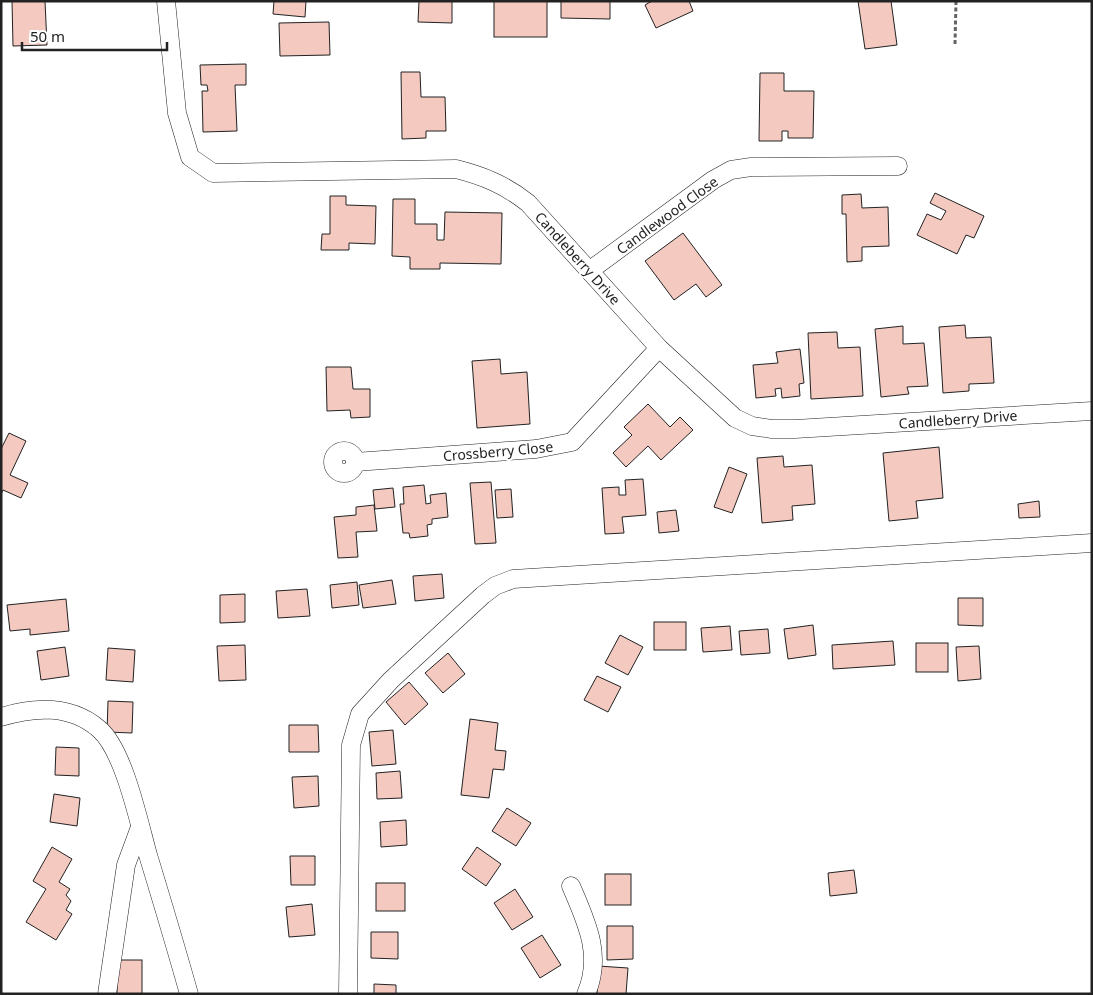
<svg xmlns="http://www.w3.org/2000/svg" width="1093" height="995" font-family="'Noto Sans',sans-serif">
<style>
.building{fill:#f3c9c0;stroke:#222}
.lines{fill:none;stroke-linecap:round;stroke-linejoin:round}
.street-casing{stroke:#222;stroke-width:19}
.path{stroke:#646464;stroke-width:3;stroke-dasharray:4 2.5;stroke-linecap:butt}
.street{stroke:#fff;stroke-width:18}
.labels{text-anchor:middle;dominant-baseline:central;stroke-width:4;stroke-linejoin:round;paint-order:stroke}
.street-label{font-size:14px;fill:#222;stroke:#fff}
</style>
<rect width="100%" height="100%" fill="#fff"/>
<g class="building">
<path d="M12,1H45L47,45L13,46Z"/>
<path d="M274,1H306L305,17L273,14Z"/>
<path d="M419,1H452V23L418,22Z"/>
<rect x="494" y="1" width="53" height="36"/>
<path d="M561,1H610V19L561,18Z"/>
<path d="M689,1L693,11L656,28L645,5L652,1Z"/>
<path d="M858,1H891L897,45L865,49Z"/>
<path d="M329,22L330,55L280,56L279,23Z"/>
<path d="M246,64V85H235L237,131L203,132L202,91H208L207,85H201L200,65Z"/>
<path d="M401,72H420L421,97H445L446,131H426V138L402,139Z"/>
<path d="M760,73H784V91H814L813,138H788V131H782V141H759Z"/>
<path d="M935,193L984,216L974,238L966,235L957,254L917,235L927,214L941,220L946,211L930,203Z"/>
<path d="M861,194L862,208L888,207L889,246L862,247V261L847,262L846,214H842V195Z"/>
<path d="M330,196H346V205L376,206L375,244L349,243V250H321L322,234H330Z"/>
<path d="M393,199H415V224H437V240H444L445,212L502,213L501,264L440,263V269H410V257L392,256Z"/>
<path d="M683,233L722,285L706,297L696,284L674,300L645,261Z"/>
<path d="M965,325L966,338L991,337L994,383L969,384V391L943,393L939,327Z"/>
<path d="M903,326V344L924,343L928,386L907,387L909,394L881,397L875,329Z"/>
<path d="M837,332L838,348L860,347L863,396L811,399L808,333Z"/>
<path d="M800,349L804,383L799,384L800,396L782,398L781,388L775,389L776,396L756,398L753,365L778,363L776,352Z"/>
<path d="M500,359L501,374L527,372L530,424L477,428L472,361Z"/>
<path d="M326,367H351L353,389H370V417L351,418L350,410L327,411Z"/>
<path d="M648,404L670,427L680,417L693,430L661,460L648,446L626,467L613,453L632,435L624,427Z"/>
<path d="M9,433L26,441L10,475L28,483L21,498L3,490L1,494V449Z"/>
<path d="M939,447L943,498L916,501L918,518L889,521L883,453Z"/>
<path d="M783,456L784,467L812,465L815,504L792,506L793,520L762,523L757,458Z"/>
<path d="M729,467L747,474L732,513L714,507Z"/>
<path d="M643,479L646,515L622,517L624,533L605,534L602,488L619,487V495H626L625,480Z"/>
<path d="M491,482L496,543L475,544L470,483Z"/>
<path d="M424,485L426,504L431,503L430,495L446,493L448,517L432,519V524L427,525L428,536L410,538L409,533H403L400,504H404L403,487Z"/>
<path d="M393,488L395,507L375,509L373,490Z"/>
<path d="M511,489L513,517L497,518L495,490Z"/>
<path d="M1039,501L1040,517L1019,518L1018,504Z"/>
<path d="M374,505L377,531L356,532L358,557L338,558L334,517L356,515V507Z"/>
<path d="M676,510L679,531L659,533L657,512Z"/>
<path d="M442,574L444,598L415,601L413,576Z"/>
<path d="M392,580L396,604L363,608L359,585Z"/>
<path d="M357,582L359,605L332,608L330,585Z"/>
<path d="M307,589L310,616L278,618L276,591Z"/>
<path d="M245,594V622L220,623V595Z"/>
<path d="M958,598H983V626L958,625Z"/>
<path d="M66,599L69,631L30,635V629L10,631L7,605Z"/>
<rect x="654" y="622" width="32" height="28"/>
<path d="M813,625L816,655L788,659L784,629Z"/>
<path d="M730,626L732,650L703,652L701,628Z"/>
<path d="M768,629L770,653L741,655L739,631Z"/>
<path d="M620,635L643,647L628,675L605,663Z"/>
<path d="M893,641L895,665L833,669L832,645Z"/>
<rect x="916" y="643" width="32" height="29"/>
<path d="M245,645L246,680L219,681L217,646Z"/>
<path d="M979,646L981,679L958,681L956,647Z"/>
<path d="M65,647L69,676L41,680L37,651Z"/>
<path d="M108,648L135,650L133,682L106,680Z"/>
<path d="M448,653L465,674L443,693L425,673Z"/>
<path d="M597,676L621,687L608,712L584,700Z"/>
<path d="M409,682L428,704L405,725L386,702Z"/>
<path d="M108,701L133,702L132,733L107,732Z"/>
<path d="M470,719L498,723L495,750L506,751L504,770L493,769L489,798L461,795Z"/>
<path d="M289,725H318L319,752H289Z"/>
<path d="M393,730L396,764L372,766L369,732Z"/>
<path d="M56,747L79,748V776L55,775Z"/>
<path d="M400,771L402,798L377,799L376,773Z"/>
<path d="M318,776L319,806L294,808L292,777Z"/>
<path d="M54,794L80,798L77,826L50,822Z"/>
<path d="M507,808L531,823L516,846L492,831Z"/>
<path d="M406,820L407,845L381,847L380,822Z"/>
<path d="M52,847L72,859L59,882L70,889L66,895L71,901L66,910L72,914L56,940L26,922L46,889L33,881Z"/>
<path d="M477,847L501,864L486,886L462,869Z"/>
<path d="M290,856H315V885H291Z"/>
<path d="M854,870L857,893L830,896L828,873Z"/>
<rect x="605" y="874" width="26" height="31"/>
<rect x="376" y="883" width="29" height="28"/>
<path d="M515,889L533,917L512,930L494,903Z"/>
<path d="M312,904L315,935L289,937L286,907Z"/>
<path d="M607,926H633V959L607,960Z"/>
<path d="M371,932H398V959L371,958Z"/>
<path d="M542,935L561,965L540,978L521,948Z"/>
<rect x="117" y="960" width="25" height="34"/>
<path d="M598,966L628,968L626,994H597Z"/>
<path d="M374,984L396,985V994H374Z"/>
</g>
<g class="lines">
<g class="street-casing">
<g id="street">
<path d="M166,1L177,113L190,157L213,173L456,169C484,176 505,185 528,203L659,348L735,418L752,426L772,429H795L1092,411"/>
<path d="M589,271L713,180L731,170L751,167L898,166"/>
<circle cx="344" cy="462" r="11"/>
<path d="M355,462L536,449L572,442L659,348"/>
<path d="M1,717C34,707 70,704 99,729C124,750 139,823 148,855C162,901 176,948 189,994"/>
<path d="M571,886C586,921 603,955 586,994"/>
<path d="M107,994L126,865L140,827"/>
<path d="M348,994L351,745L360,714L391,680L483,595L495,586L513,579L1092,543"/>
</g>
</g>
<path class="path" d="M955,44L956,1"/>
<use href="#street" class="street"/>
</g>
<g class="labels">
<g class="street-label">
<text transform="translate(667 215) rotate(-36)">Candlewood Close</text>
<text transform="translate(578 258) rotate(48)">Candleberry Drive</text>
<text transform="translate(958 419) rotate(-4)">Candleberry Drive</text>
<text transform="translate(498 451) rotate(-5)">Crossberry Close</text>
</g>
</g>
<rect width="1093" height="995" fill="none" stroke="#222222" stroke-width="5"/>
<path d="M22 42v8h145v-8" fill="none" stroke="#222222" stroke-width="2.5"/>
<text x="30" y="42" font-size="15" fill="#222222" stroke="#ffffff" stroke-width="4" paint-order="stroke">50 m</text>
</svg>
